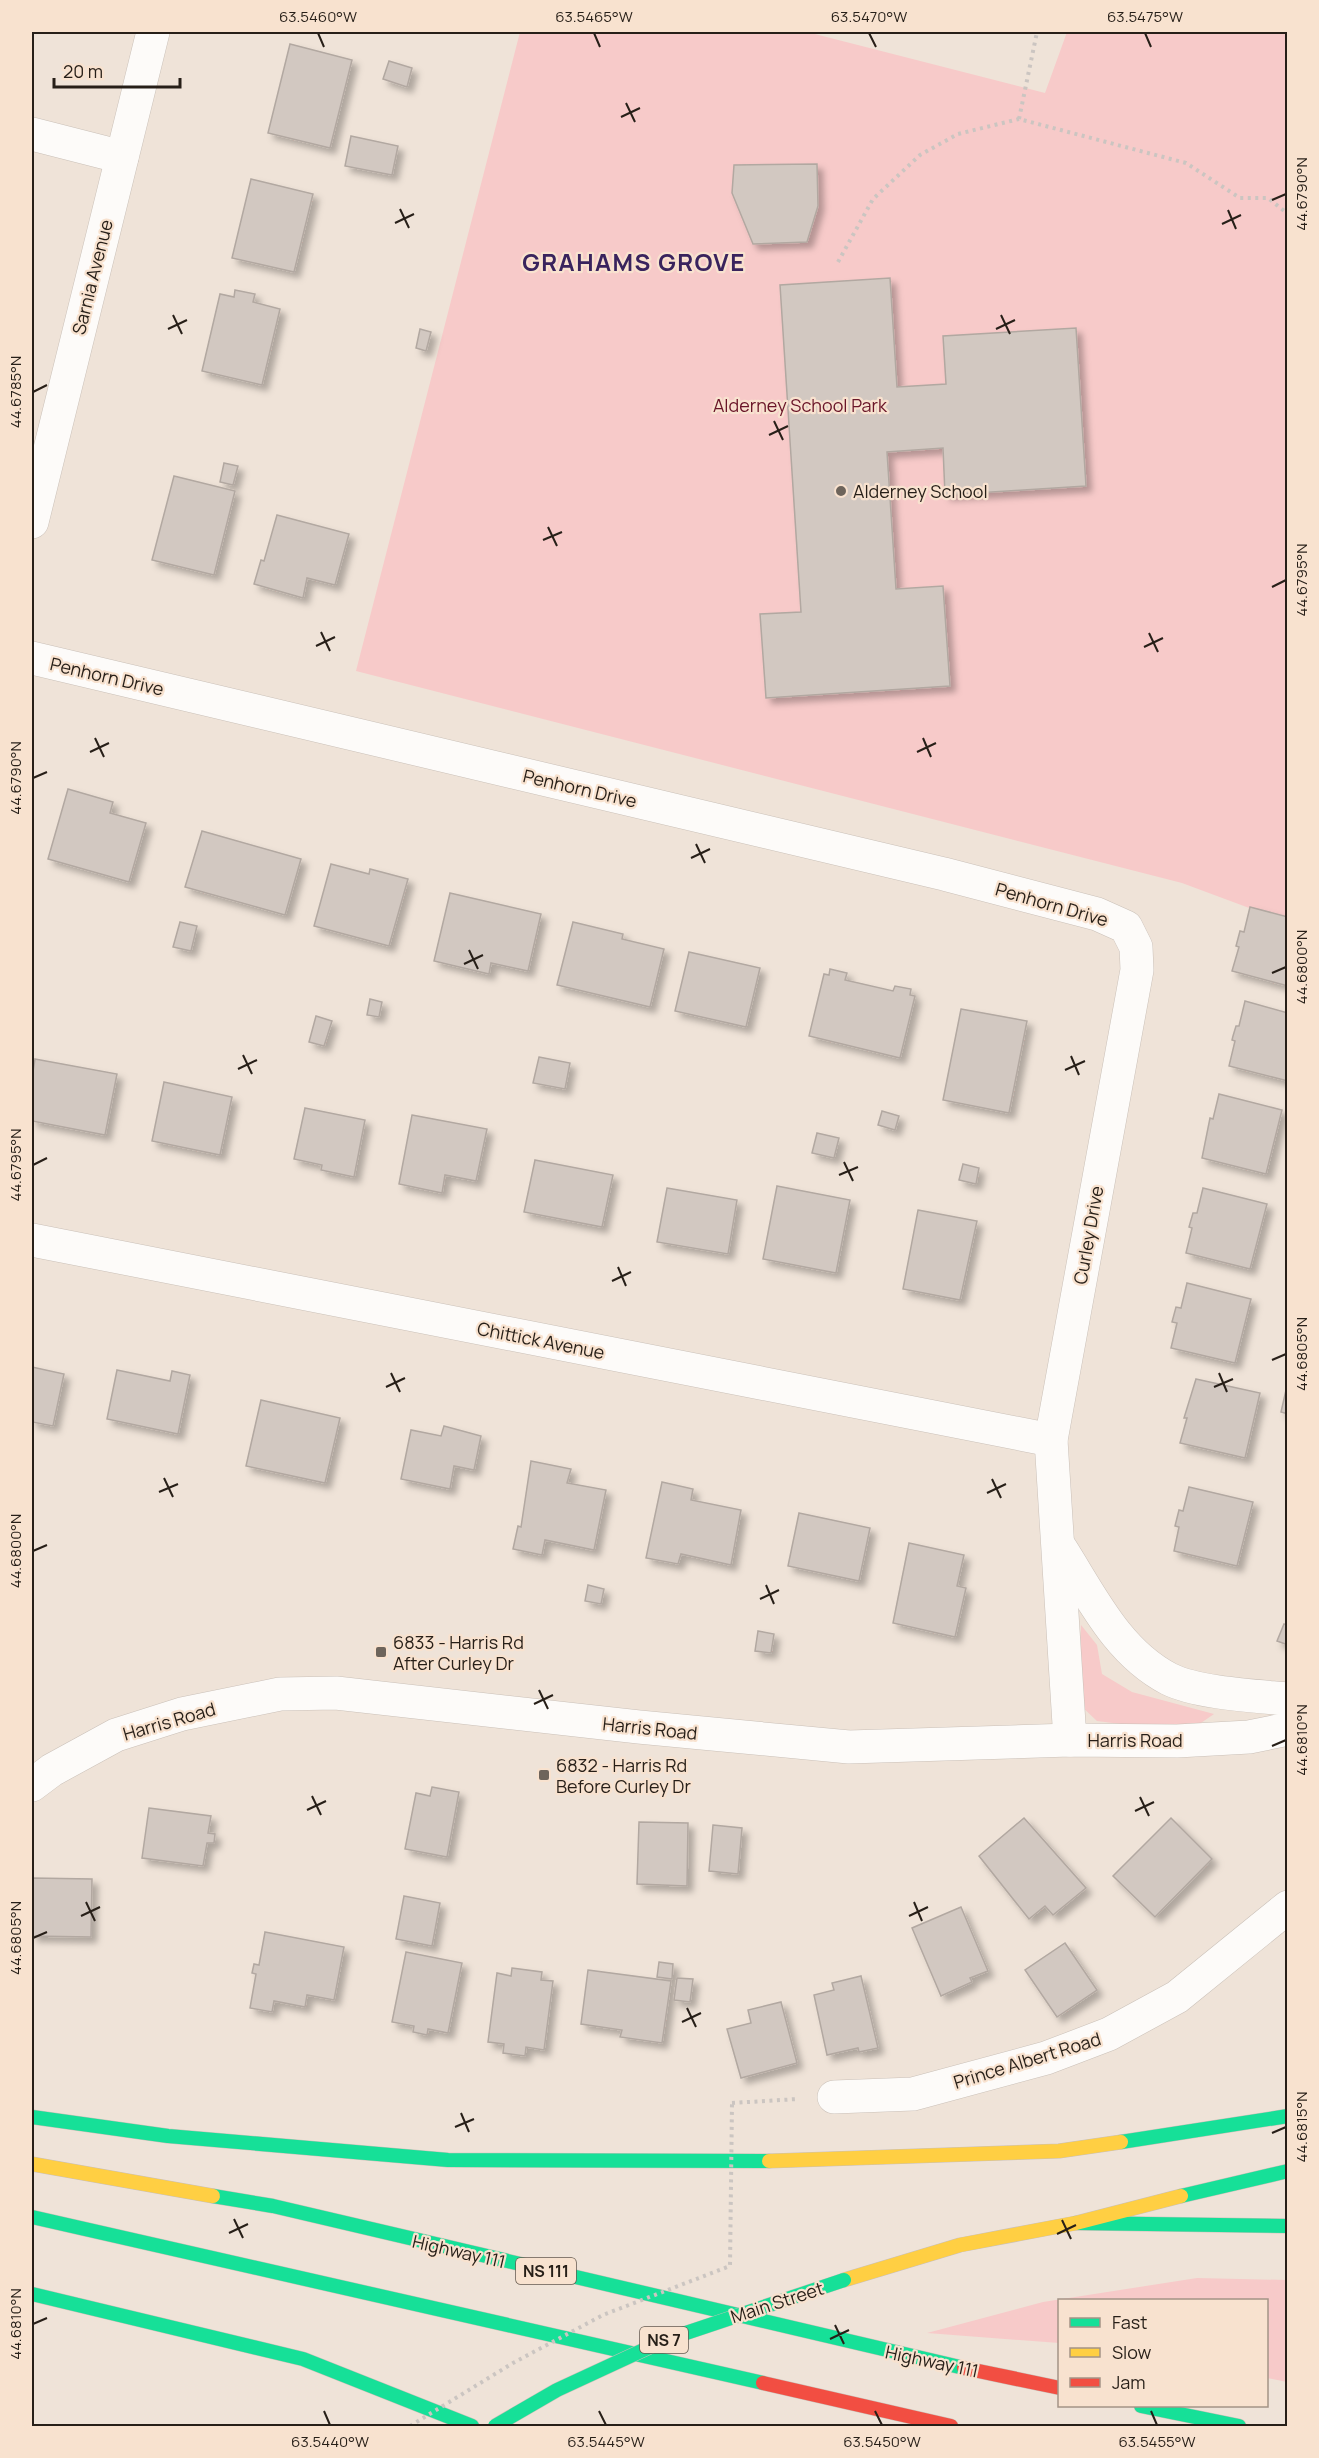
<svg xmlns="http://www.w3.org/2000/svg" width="1319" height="2458" font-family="Manrope,sans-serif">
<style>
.green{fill:#f7cac9}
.building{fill:#d2c8c1;stroke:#b2a8a1;stroke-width:1.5;filter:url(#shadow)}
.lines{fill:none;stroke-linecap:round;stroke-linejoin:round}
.street-casing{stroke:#cac0b8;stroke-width:34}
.fast-casing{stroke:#cac0b8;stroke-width:15}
.slow-casing{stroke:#cac0b8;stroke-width:15}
.jam-casing{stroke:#cac0b8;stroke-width:15}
.path{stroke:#cbc5c1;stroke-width:4;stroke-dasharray:3 4.5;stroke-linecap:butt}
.street{stroke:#fdfbf9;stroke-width:33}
.fast{stroke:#16e098;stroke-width:14}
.slow{stroke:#ffcf43;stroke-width:14}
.jam{stroke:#f24e42;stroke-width:14}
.fast-bridge-casing{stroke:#cac0b8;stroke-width:15;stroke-linecap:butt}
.path-bridge{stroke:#cbc5c1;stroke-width:4;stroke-dasharray:3 4.5;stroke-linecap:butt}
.fast-bridge{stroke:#16e098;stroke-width:14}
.ticks{fill:none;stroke:#271f18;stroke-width:2}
.poi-dot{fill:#6d645b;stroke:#f8e2cf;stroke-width:2}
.labels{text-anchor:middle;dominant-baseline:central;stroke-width:4.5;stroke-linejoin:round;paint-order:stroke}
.shield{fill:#f8e2cf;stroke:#665a4f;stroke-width:1.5}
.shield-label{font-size:16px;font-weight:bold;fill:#271f18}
.street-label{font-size:18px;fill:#271f18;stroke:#f8e2cf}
.park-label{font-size:18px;fill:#691528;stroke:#f8e2cf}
.poi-label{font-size:18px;fill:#271f18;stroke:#f8e2cf;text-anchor:start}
.district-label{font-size:24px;font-weight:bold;letter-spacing:1.5px;fill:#39235d;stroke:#f8e2cf}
.neatline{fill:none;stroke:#271f18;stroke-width:2}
.ticks-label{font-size:15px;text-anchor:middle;fill:#271f18}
</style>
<defs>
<filter id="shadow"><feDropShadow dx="5.5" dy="5.5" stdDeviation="3" flood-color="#0004"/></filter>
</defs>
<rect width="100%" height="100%" fill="#efe3d8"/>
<g class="green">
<path d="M520,32H807L1045,93L1067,32H1287V922L1182,883L356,671Z"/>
<path d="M1081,1625L1097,1645L1102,1674L1132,1692L1214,1714L1195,1727H1144L1097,1721L1078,1703Z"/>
<path d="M1197,2278L1287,2280V2382L1267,2378L1266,2300H1060L1059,2343L927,2333L1043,2302Z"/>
</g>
<g class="building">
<path d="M290,44L352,60L330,148L268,133Z"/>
<path d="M389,61L412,68L407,87L383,79Z"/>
<path d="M351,136L398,146L392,175L345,166Z"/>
<path d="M817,164L818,206L807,242L753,244L732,193L734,165Z"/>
<path d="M251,179L313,194L294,272L232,258Z"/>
<path d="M890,278L897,387L946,384L943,336L1076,328L1086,486L945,495L943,448L887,452L896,589L943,586L950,686L766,698L760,614L801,612L780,285Z"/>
<path d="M235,290L255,294L253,302L280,309L262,385L202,371L220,294L234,297Z"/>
<path d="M420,329L431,332L426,351L416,348Z"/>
<path d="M224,463L238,466L233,485L220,482Z"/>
<path d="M174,476L235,491L214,575L152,560Z"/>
<path d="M277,515L349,534L335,585L307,578L303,598L254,584L261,560L264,561Z"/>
<path d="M68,789L113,802L110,813L146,823L129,882L48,859Z"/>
<path d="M202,831L301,859L285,915L185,887Z"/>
<path d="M331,864L369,874L370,869L408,879L389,946L314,926Z"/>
<path d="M450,893L541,914L528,971L491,963L489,974L434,961Z"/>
<path d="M1250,907L1288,917V986L1232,971L1239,947L1236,946L1240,931L1244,932Z"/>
<path d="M180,922L197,926L191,951L173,947Z"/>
<path d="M573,922L623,934L622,939L664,949L650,1007L557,985Z"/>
<path d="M689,952L760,968L746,1027L675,1011Z"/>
<path d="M830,969L847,973L845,980L893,991L895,986L911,989L910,995L915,996L900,1058L809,1036L824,974L829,975Z"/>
<path d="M370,999L382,1002L379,1017L367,1015Z"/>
<path d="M1245,1001L1288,1013V1081L1229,1066L1235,1041L1232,1040L1233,1036L1236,1026H1239Z"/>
<path d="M961,1009L1027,1021L1009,1113L943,1100Z"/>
<path d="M316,1016L332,1021L324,1046L309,1042Z"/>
<path d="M539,1057L570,1063L565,1089L533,1083Z"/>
<path d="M35,1059L117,1074L105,1135L32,1121V1078Z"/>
<path d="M164,1082L232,1097L220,1155L152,1141Z"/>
<path d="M1219,1094L1282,1110L1266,1174L1202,1158L1210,1118L1213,1119Z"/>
<path d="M305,1108L365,1120L354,1177L321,1170L322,1165L294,1159Z"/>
<path d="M882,1111L899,1116L895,1130L878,1125Z"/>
<path d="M412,1115L487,1129L476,1181L445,1175L442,1193L399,1184Z"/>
<path d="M817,1133L839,1138L834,1158L812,1153Z"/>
<path d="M535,1160L613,1175L602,1227L524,1212Z"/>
<path d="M963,1164L979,1168L976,1184L959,1180Z"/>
<path d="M777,1186L850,1200L836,1273L763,1259Z"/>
<path d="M667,1188L737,1200L728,1254L657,1242Z"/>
<path d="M1203,1188L1267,1204L1250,1269L1186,1253L1192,1228L1189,1227L1193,1213H1197Z"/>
<path d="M918,1210L977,1221L960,1300L903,1289Z"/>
<path d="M1187,1283L1251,1299L1235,1363L1171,1348L1177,1323L1172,1322L1176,1307L1181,1308Z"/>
<path d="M32,1367L64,1374L53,1426L32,1422Z"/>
<path d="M117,1370L170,1381L172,1371L190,1375L178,1434L107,1419Z"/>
<path d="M1196,1379L1260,1393L1245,1458L1180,1443L1187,1418H1184Z"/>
<path d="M1286,1390H1288V1414L1281,1412Z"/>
<path d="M261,1400L340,1418L325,1483L246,1466Z"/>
<path d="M444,1426L481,1436L474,1470L454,1466L450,1489L401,1479L411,1430L441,1436Z"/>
<path d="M531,1461L571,1469L567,1483L606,1490L594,1550L545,1540L542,1555L513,1549L518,1526L521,1527Z"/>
<path d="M662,1482L693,1489L691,1500L741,1510L731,1565L681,1554L678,1564L646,1558Z"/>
<path d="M1189,1487L1253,1502L1237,1566L1174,1551L1179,1527L1175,1526L1179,1510L1183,1511Z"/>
<path d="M799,1513L870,1528L859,1581L788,1566Z"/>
<path d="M909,1543L964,1555L957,1586L966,1588L955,1637L893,1623Z"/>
<path d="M588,1585L604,1589L601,1604L585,1601Z"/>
<path d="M1284,1624L1288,1625V1645L1277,1641Z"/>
<path d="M758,1631L774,1634L771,1653L755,1651Z"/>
<path d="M432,1787L459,1792L447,1857L405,1849L416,1793L430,1796Z"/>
<path d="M149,1808L211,1816L208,1833L215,1834L214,1843H207L203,1866L142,1858Z"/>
<path d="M1024,1818L1086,1888L1053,1915L1045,1906L1029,1919L979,1856Z"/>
<path d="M1171,1818L1212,1859L1155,1917L1113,1876Z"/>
<path d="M639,1822L688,1823L687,1886L637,1884Z"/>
<path d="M713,1825L742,1828L738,1874L709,1871Z"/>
<path d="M32,1878L92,1879L91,1937L32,1936Z"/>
<path d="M404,1896L440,1903L432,1946L396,1939Z"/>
<path d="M961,1907L988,1971L970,1978L972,1982L941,1996L912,1928Z"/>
<path d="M265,1932L344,1947L334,2000L307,1995L305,2007L274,2001L272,2012L250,2008L256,1974L252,1973L254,1964L259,1965Z"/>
<path d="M1065,1943L1097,1990L1057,2017L1025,1970Z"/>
<path d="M406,1952L462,1963L448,2033L428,2029L427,2035L413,2032L414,2026L392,2022Z"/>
<path d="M659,1962L673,1964L672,1979L657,1977Z"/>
<path d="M512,1968L542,1972L541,1980L553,1981L544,2050L526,2047L525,2056L503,2053L504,2044L488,2042L497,1973L511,1976Z"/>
<path d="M588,1970L671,1981L662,2043L620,2037L622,2030L581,2024Z"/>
<path d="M861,1976L878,2048L859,2052L858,2048L827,2055L814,1995L834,1990L832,1983Z"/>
<path d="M677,1978L693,1979L690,2002L674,2000Z"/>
<path d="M781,2002L797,2063L741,2078L727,2029L751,2023L748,2010Z"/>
</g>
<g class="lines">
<g class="street-casing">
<g id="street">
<path d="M32,134L122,157"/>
<path d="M32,522L153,32"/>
<path d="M32,658L944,874L1097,914L1126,927L1136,947L1137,970L1051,1440L1070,1740"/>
<path d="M32,1240L1051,1440"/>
<path d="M1061,1549C1091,1596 1117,1652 1169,1679C1197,1693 1256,1696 1288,1699"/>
<path d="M32,1785L52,1770L116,1735L182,1714L280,1694L336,1693L639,1727L849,1747L1070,1740L1177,1741L1249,1737L1288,1729"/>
<path d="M834,2097L913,2094L1046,2058L1109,2034L1177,1997L1288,1907"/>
</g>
</g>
<g class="fast-casing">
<g id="fast">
<path d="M32,2117L168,2136L448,2160L769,2161"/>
<path d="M1121,2142L1288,2116"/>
<path d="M213,2196L273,2206L964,2368"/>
<path d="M1181,2196L1288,2171"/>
<path d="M32,2217L763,2383"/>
<path d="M1076,2223L1288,2226"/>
<path d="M32,2294L303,2359L472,2426"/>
<path d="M1141,2406L1239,2426"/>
</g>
</g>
<g class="slow-casing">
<g id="slow">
<path d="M769,2161L1059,2151L1121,2142"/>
<path d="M32,2164L213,2196"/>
<path d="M844,2280L960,2245L1076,2223L1181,2196"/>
</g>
</g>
<g class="jam-casing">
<g id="jam">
<path d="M964,2368L1060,2388"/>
<path d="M763,2383L951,2426"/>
</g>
</g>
<g class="path">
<path d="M1019,119L1037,32"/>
<path d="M838,262L873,199L920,155L958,134L1019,119L1186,163L1240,198H1268L1288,214"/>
<path d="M732,2103L798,2099"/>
</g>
<use href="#street" class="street"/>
<use href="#fast" class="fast"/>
<use href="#slow" class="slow"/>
<use href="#jam" class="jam"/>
<g class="fast-bridge-casing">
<path id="fast-bridge" d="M495,2426L557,2390L665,2340L844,2280"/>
</g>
<path class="path-bridge" d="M410,2426L513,2363L603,2315L730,2266L732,2103"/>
<use href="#fast-bridge" class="fast-bridge"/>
</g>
<path class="ticks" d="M318,33L324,47M594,33L600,47M869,33L876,47M1145,33L1151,47M626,103L635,122M621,117L640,108M1272,200L1286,194M400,209L409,228M1228,210L1236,229M395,223L414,214M1222,224L1241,215M173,315L182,334M1001,315L1010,334M168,329L187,320M996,329L1015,320M33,392L47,385M774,421L783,440M769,435L788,426M548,527L557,546M543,540L562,532M1272,587L1286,580M321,632L330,651M1149,633L1158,652M316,646L335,637M1144,647L1163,638M95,738L104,757M923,738L931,757M90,752L109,743M917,752L936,743M33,778L47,772M696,844L705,863M691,858L710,849M469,950L478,969M464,964L483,955M1272,973L1286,967M243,1055L252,1074M1071,1056L1079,1075M238,1069L257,1060M1065,1070L1085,1061M844,1162L853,1181M33,1165L47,1158M839,1175L858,1167M618,1267L626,1286M612,1281L631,1272M1272,1360L1286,1354M391,1373L400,1392M1219,1373L1227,1392M386,1387L405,1378M1214,1387L1233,1379M164,1478L173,1497M992,1479L1001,1498M159,1492L178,1484M987,1493L1006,1484M33,1551L47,1545M766,1585L774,1604M760,1599L779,1590M539,1690L548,1709M534,1704L553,1695M1272,1746L1286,1740M312,1796L321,1815M1140,1797L1149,1816M307,1810L326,1801M1135,1811L1154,1802M86,1902L95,1921M914,1902L922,1921M81,1916L100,1907M909,1916L928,1907M33,1938L47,1932M687,2008L696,2027M682,2022L701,2013M461,2113L469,2132M455,2127L474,2119M1272,2133L1286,2127M234,2219L243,2238M1062,2220L1071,2239M229,2233L248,2224M1057,2234L1076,2225M33,2324L47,2318M835,2325L844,2344M830,2339L849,2330M324,2411L330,2425M599,2411L606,2425M875,2411L882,2425M1151,2411L1157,2425"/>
<g class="poi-dot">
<circle cx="841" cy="491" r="6"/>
<rect x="375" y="1646" width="12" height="12" rx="3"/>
<rect x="538" y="1769" width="12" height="12" rx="3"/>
</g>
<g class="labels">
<g class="shield">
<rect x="516" y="2258" width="60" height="26" rx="4.5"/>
<rect x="640" y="2327" width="48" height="26" rx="4.5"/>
</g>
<g class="shield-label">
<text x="546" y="2271">NS 111</text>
<text x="664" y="2340">NS 7</text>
</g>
<g class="street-label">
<text transform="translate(92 277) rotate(-76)">Sarnia Avenue</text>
<text transform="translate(107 676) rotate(13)">Penhorn Drive</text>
<text transform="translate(580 788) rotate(13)">Penhorn Drive</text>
<text transform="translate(1052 904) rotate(16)">Penhorn Drive</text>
<text transform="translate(1088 1235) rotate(-80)">Curley Drive</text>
<text transform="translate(541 1340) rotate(11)">Chittick Avenue</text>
<text transform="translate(169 1721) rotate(-16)">Harris Road</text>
<text transform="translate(650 1728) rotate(6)">Harris Road</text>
<text x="1135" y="1740">Harris Road</text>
<text transform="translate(1027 2060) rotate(-17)">Prince Albert Road</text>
<text transform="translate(459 2251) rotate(13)">Highway 111</text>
<text transform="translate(777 2302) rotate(-18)">Main Street</text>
<text transform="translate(932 2361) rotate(12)">Highway 111</text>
</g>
<g class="park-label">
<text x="800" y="405">Alderney School Park</text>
</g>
<g class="poi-label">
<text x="853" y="491">Alderney School</text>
<text x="393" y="1642">6833 - Harris Rd<tspan x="393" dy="21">After Curley Dr</tspan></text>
<text x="556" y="1765">6832 - Harris Rd<tspan x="556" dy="21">Before Curley Dr</tspan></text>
</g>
<g class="district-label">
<text x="634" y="261">GRAHAMS GROVE</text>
</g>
</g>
<rect width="1319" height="2458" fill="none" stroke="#f8e2cf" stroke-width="66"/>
<rect x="1058" y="2299" width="210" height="108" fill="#f8e2cf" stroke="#a49486" stroke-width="1.5"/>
<rect x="1070" y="2318" width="30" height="9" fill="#16e098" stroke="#a49486" stroke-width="1.5"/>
<text x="1112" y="2329" font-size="18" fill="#271f18">Fast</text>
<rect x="1070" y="2348" width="30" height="9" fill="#ffcf43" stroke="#a49486" stroke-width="1.5"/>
<text x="1112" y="2359" font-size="18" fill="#271f18">Slow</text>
<rect x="1070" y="2378" width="30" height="9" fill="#f24e42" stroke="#a49486" stroke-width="1.5"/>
<text x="1112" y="2389" font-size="18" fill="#271f18">Jam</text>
<path d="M54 78v9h126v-9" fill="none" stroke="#271f18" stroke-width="3"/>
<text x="63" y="78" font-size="18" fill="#271f18" stroke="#f8e2cf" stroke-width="4.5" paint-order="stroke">20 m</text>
<rect x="33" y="33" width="1253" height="2392" class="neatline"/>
<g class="ticks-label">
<text x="318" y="22">63.5460°W</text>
<text x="594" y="22">63.5465°W</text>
<text x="869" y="22">63.5470°W</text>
<text x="1145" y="22">63.5475°W</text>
<text transform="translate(1302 194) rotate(-90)" y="5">44.6790°N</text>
<text transform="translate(16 392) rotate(-90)" y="5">44.6785°N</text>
<text transform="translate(1302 580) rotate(-90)" y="5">44.6795°N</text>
<text transform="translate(16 778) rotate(-90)" y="5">44.6790°N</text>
<text transform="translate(1302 967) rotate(-90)" y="5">44.6800°N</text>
<text transform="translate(16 1165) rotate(-90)" y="5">44.6795°N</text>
<text transform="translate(1302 1354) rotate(-90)" y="5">44.6805°N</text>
<text transform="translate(16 1551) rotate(-90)" y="5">44.6800°N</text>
<text transform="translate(1302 1740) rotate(-90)" y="5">44.6810°N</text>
<text transform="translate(16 1938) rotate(-90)" y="5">44.6805°N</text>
<text transform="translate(1302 2127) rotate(-90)" y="5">44.6815°N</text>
<text transform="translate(16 2324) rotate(-90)" y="5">44.6810°N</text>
<text x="330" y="2447">63.5440°W</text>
<text x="606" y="2447">63.5445°W</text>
<text x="882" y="2447">63.5450°W</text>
<text x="1157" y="2447">63.5455°W</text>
</g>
</svg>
